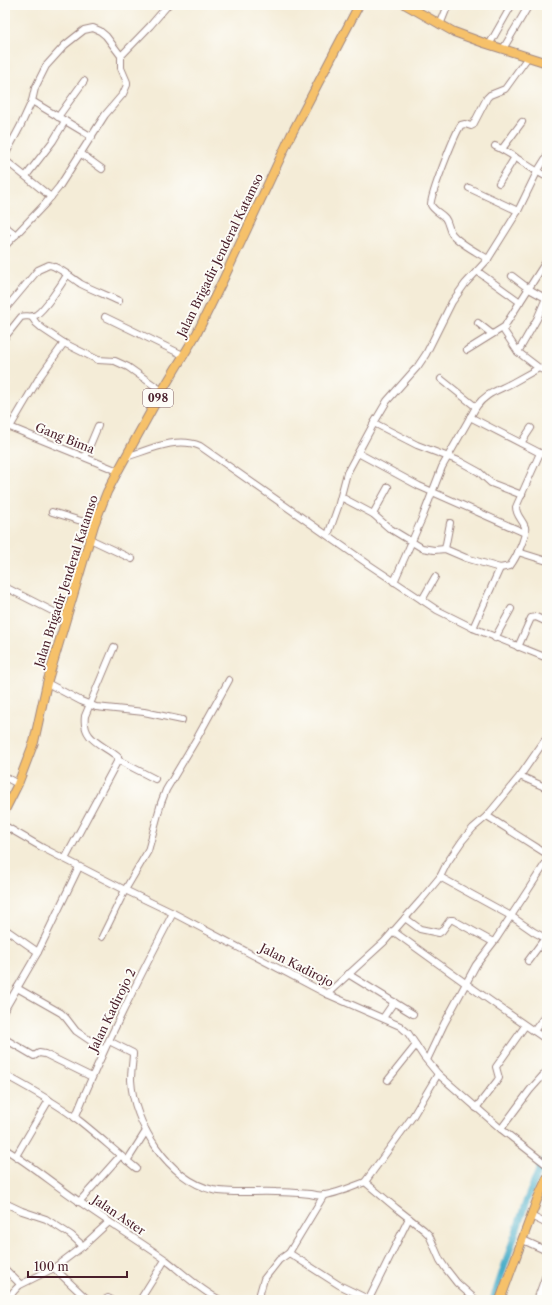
<svg xmlns="http://www.w3.org/2000/svg" width="552" height="1305" font-family="'Libre Caslon Text',serif">
<style>
.lines{fill:none;stroke-linecap:round;stroke-linejoin:round}
.canal{stroke:#4aadc9;stroke-width:7}
.minor-casing{stroke:#9f8681;stroke-width:8}
.major-casing{stroke:#9f8681;stroke-width:10}
.minor{stroke:#fff;stroke-width:6}
.major{stroke:#f6c16b;stroke-width:8}
.labels{text-anchor:middle;dominant-baseline:central;stroke-width:4;stroke-linejoin:round;paint-order:stroke}
.shield{fill:#fdfcf7;stroke:#806168;stroke-width:1}
.shield-label{font-size:11px;font-weight:bold;fill:#4a1f2b}
.street-label{font-size:12px;fill:#4a1f2b;stroke:#fdfcf7}
</style>
<rect width="100%" height="100%" fill="#fdfcf7"/>
<filter id="ink" filterUnits="userSpaceOnUse"><feTurbulence type="fractalNoise" baseFrequency=".025" numOctaves="2"/><feDisplacementMap in="SourceGraphic" scale="8" xChannelSelector="R" yChannelSelector="G"/><feConvolveMatrix kernelMatrix="1 2 1 2 8 2 1 2 1" color-interpolation-filters="sRGB"/></filter>
<filter id="wash" filterUnits="userSpaceOnUse"><feTurbulence type="fractalNoise" baseFrequency=".012" numOctaves="4" result="noise"/><feDisplacementMap in="SourceGraphic" scale="16" xChannelSelector="R" yChannelSelector="G"/><feGaussianBlur stdDeviation="0.9" result="paint"/><feColorMatrix in="noise" values="0 0 0 0 0 0 0 0 0 0 0 0 0 0 0 0 0 1.4 0 .05"/><feComposite in="paint" operator="in"/></filter>
<g filter="url(#wash)">
<rect width="100%" height="100%" fill="#f4ecd7"/>
<g class="lines">
<path class="canal" d="M493,1300L527,1199L540,1168L547,1158"/>
</g>
</g>
<g filter="url(#ink)">
<g class="lines">
<g class="minor-casing">
<g id="minor">
<path d="M440,25L448,5"/>
<path d="M489,45L510,8"/>
<path d="M503,49L529,5"/>
<path d="M32,101L92,137"/>
<path d="M58,117L84,81"/>
<path d="M495,146C513,154 529,168 547,177"/>
<path d="M502,149L522,122"/>
<path d="M80,153L102,169"/>
<path d="M5,155L20,127L32,101L35,88L46,66L65,45L84,30L93,28L100,31L106,36L121,56L150,26L168,5"/>
<path d="M5,160L51,197"/>
<path d="M26,176L53,141L65,121"/>
<path d="M499,183L515,157"/>
<path d="M469,188L518,211"/>
<path d="M5,226L16,235"/>
<path d="M5,246L45,204L59,187L105,115L123,94L127,85V82L121,68V56"/>
<path d="M488,259C478,253 459,243 452,234C448,229 449,223 445,218C441,213 434,211 431,205C429,199 455,133 461,125L465,124L471,126L473,125L487,98L490,95L505,89L528,57"/>
<path d="M477,271L520,302L506,324L504,331L518,352L539,368"/>
<path d="M512,276L529,289L547,299"/>
<path d="M520,302L547,260"/>
<path d="M7,307L38,270L49,265C58,266 72,278 81,284C93,290 106,295 119,301"/>
<path d="M32,317L36,323L43,329L64,343L98,360L115,361L128,367L162,391"/>
<path d="M105,317L183,355"/>
<path d="M478,323L492,334"/>
<path d="M5,337L21,317C26,315 31,318 36,315C45,309 61,285 67,275"/>
<path d="M467,350L504,327"/>
<path d="M518,352L537,319L546,298"/>
<path d="M441,379L476,407"/>
<path d="M374,423L417,445L459,461L479,472L491,483L522,495"/>
<path d="M5,425L118,471"/>
<path d="M10,427L39,378L64,343"/>
<path d="M521,443L531,428"/>
<path d="M358,453L419,486L525,533"/>
<path d="M85,457L98,426"/>
<path d="M126,457C149,450 176,436 200,446L368,564L437,610L473,628L547,658"/>
<path d="M341,497L373,514L389,528L422,548L434,550L445,549L466,558L500,568L510,566C516,558 527,536 525,527C523,520 516,516 516,507L540,453L470,417"/>
<path d="M52,512L94,525"/>
<path d="M373,514L388,487"/>
<path d="M328,535L338,507L347,473L374,423L387,401L418,366L426,354L452,302L465,284L488,259L518,211L537,172L547,156"/>
<path d="M90,539L132,559"/>
<path d="M445,549L450,523"/>
<path d="M518,552L547,561"/>
<path d="M394,582L423,516L442,467L476,407C486,393 497,391 512,383C521,378 530,373 539,368L547,372"/>
<path d="M5,587L66,618"/>
<path d="M422,600L435,577"/>
<path d="M473,628L500,568"/>
<path d="M495,638L511,609"/>
<path d="M518,647L531,618L536,617L547,622"/>
<path d="M47,683L81,701L96,707L144,712L182,720"/>
<path d="M118,760L155,779"/>
<path d="M520,776L547,788"/>
<path d="M5,777L18,784"/>
<path d="M487,816L547,854"/>
<path d="M5,826L43,848L125,890L173,913L327,994L400,1026L408,1033L424,1057L438,1074L501,1129L547,1165"/>
<path d="M65,859L118,760V757L114,754C99,743 82,738 85,716L114,647"/>
<path d="M440,877L511,916L534,932L547,939"/>
<path d="M405,918L420,929L439,933L442,931L450,920H453L493,942"/>
<path d="M5,929L38,952L5,1009"/>
<path d="M393,931C444,968 495,1005 547,1040"/>
<path d="M102,937L125,890L148,851L161,803L166,790L197,738L229,680"/>
<path d="M38,952L79,867"/>
<path d="M528,961L545,938"/>
<path d="M348,974L413,1014"/>
<path d="M17,988L61,1013L66,1018L76,1031L104,1050"/>
<path d="M327,994L384,942L421,900L440,877L447,863L462,841L473,828L487,816L520,776L547,737"/>
<path d="M383,1018L394,1002"/>
<path d="M534,1031L547,1013"/>
<path d="M5,1039L34,1056L39,1053L45,1054L92,1077"/>
<path d="M109,1041L133,1053C133,1061 131,1070 131,1080C133,1123 169,1180 213,1190C233,1194 255,1191 276,1192C287,1192 299,1193 310,1194C314,1195 320,1196 325,1195C338,1193 352,1187 365,1182"/>
<path d="M427,1060L444,1024L476,965L496,939L547,861"/>
<path d="M438,1074L413,1116L365,1182L396,1208L424,1230L429,1235L440,1260L446,1269L457,1283L476,1300"/>
<path d="M5,1075C31,1089 58,1104 81,1122C100,1137 117,1153 136,1168"/>
<path d="M388,1080L416,1045"/>
<path d="M476,1108L497,1081L499,1078L496,1067L525,1026"/>
<path d="M75,1118C103,1048 138,980 173,913"/>
<path d="M501,1129L530,1090L547,1071"/>
<path d="M5,1149C31,1165 55,1185 80,1202C108,1222 138,1240 166,1260C184,1274 200,1290 220,1300"/>
<path d="M16,1156L49,1100"/>
<path d="M127,1161L146,1131"/>
<path d="M79,1202L120,1156"/>
<path d="M5,1203L22,1211L46,1219L71,1235L83,1246"/>
<path d="M531,1216L547,1224"/>
<path d="M523,1240L547,1251"/>
<path d="M289,1253L324,1195"/>
<path d="M54,1268L88,1300"/>
<path d="M5,1269L20,1284C17,1290 9,1292 12,1300"/>
<path d="M20,1285L54,1268L83,1246L109,1222"/>
<path d="M369,1299L409,1218"/>
<path d="M104,1300L108,1298L112,1300"/>
<path d="M140,1300L165,1260"/>
<path d="M258,1300L264,1279L279,1260L289,1253L339,1285L370,1300"/>
<path d="M537,1300L547,1272"/>
</g>
</g>
<g class="major-casing">
<g id="major">
<path d="M406,5L454,32L484,43L547,63"/>
<path d="M5,810L18,784L34,742L47,683L94,525L107,492L118,471L162,391L197,333L224,278L291,135L359,5"/>
<path d="M500,1300L537,1200L547,1178"/>
</g>
</g>
<use href="#minor" class="minor"/>
<use href="#major" class="major"/>
</g>
</g>
<g class="labels">
<rect class="shield" x="143" y="389" width="30" height="18" rx="3"/>
<g class="shield-label">
<text x="158" y="398">098</text>
</g>
<g class="street-label">
<text transform="translate(220 255) rotate(-64)">Jalan Brigadir Jenderal Katamso</text>
<text transform="translate(65 438) rotate(22)">Gang Bima</text>
<text transform="translate(66 581) rotate(-72)">Jalan Brigadir Jenderal Katamso</text>
<text transform="translate(297 965) rotate(27)">Jalan Kadirojo</text>
<text transform="translate(112 1010) rotate(-64)">Jalan Kadirojo 2</text>
<text transform="translate(119 1215) rotate(34)">Jalan Aster</text>
</g>
</g>
<rect width="552" height="1305" fill="none" stroke="#fdfcf7" stroke-width="20"/>
<path d="M28 1271v6h99v-6" fill="none" stroke="#4a1f2b" stroke-width="2"/>
<text x="34" y="1271" font-size="12" fill="#4a1f2b" stroke="#fdfcf7" stroke-width="3" paint-order="stroke">100 m</text>
</svg>
